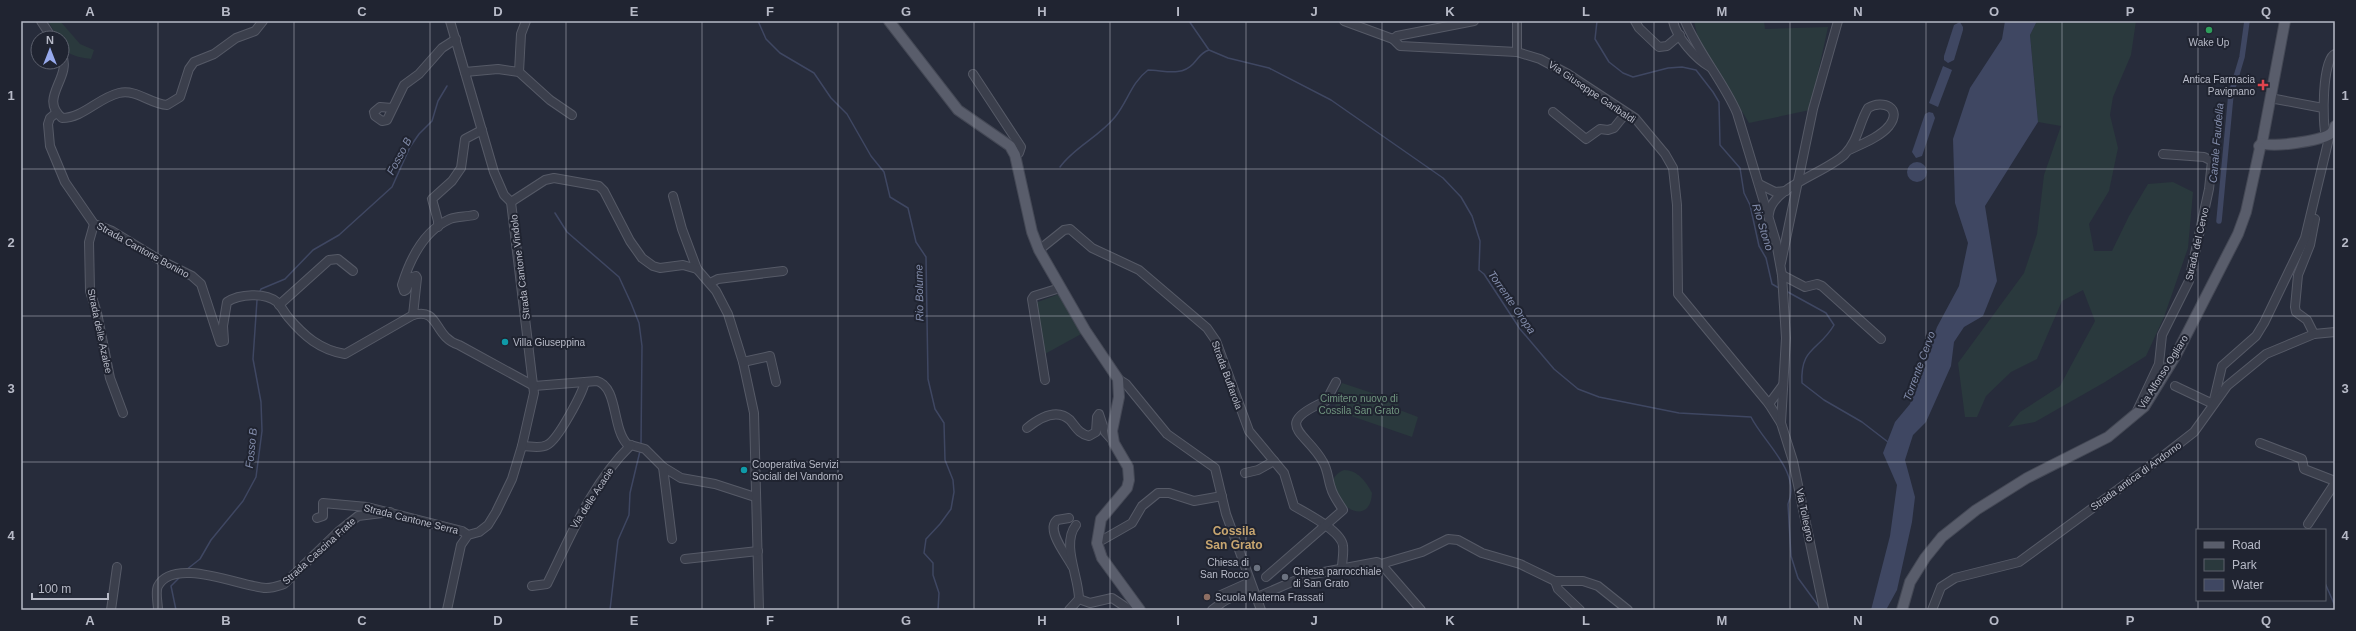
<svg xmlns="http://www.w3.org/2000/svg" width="2356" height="631" font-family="Helvetica,sans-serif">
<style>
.green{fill:#2a393d}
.water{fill:#3f4762}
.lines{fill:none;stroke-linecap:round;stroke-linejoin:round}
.stream{stroke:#3f4762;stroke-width:1.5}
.canal{stroke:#3f4762;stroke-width:5.5}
.minor-casing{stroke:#565a67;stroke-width:10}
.major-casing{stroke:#444855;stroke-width:12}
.minor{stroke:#3b3f4c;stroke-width:8}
.major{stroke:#595d6b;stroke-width:10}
.grid{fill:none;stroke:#b7bac7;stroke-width:1;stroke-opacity:0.55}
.leisure-dot{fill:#2e9e5b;stroke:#202431;stroke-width:1.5}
.health-dot{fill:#e0444e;stroke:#202431;stroke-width:1.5}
.culture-dot{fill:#0f9aa8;stroke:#202431;stroke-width:1.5}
.worship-dot{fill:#6b7280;stroke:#202431;stroke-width:1.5}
.education-dot{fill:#8d6e63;stroke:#202431;stroke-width:1.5}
.labels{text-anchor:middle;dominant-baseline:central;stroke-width:4;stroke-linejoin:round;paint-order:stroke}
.poi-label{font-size:10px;fill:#b7bac7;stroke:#202431;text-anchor:start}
.street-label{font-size:10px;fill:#b7bac7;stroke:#202431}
.park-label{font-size:10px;fill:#70957f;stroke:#202431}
.water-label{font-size:11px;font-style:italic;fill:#828caa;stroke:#202431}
.quarter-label{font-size:12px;font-weight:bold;fill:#c8a670;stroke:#202431}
.neatline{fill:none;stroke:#b7bac7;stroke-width:1.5}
.grid-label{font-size:13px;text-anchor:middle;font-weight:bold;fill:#b7bac7}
</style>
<rect width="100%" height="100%" fill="#272c3b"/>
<g class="green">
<path d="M48,21H60L80,44L94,50L91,59C77,57 62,55 62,38H58Z"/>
<path d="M1694,21H1764L1765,29L1828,27L1810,110L1749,123L1698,38Z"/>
<path d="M2037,21H2136L2131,55L2113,97L2110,115L2118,148L2109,191L2089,224L2094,251H2112L2129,216L2148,184L2173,182L2193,192L2188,248L2164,317L2146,356L2105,382L2035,422L2008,427L2020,412L2060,386L2095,321L2083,290L2062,301L2037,359L2011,372L1986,396L1977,417H1965L1958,363L2024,273L2037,234L2044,175L2061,126L2038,122L2030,35Z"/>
<path d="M1059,294L1083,333L1043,355L1035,303Z"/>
<path d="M1342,383L1399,402L1397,409L1418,417L1412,437L1334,410L1336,403L1333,402Z"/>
<path d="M1344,470C1358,470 1366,482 1372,493C1369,540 1308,484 1344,470Z"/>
</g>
<g class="water">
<path d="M2005,21H2037L2030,35L2038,122L1985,206L1997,281L1983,316L1964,327L1954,342L1951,366L1926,422L1913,435L1905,460L1915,497L1912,522L1897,590L1886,610H1871L1890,536L1897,485L1883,453L1895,422L1910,404L1937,327L1959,286L1968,243L1955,203L1953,139L1970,88L2002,39Z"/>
<path d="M1960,22L1963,27V30L1954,60L1948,63L1944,60V56L1954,25Z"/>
<path d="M1943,66L1952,70L1938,107L1929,103Z"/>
<path d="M1929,112L1933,113L1935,118L1922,156L1916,158L1912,152L1925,114Z"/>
<circle cx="1917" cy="172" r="10"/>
</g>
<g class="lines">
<g class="stream">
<path d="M758,21L766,39L780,53L814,73L831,98L847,114L871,156L884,172L890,197L908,208L916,242L926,257L928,379L935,409L944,423L945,460L953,480L954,492L951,509L940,524L926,539L924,553L933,563V575L939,593L938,610"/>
<path d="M1189,21L1209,50L1228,58L1269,68L1331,100L1443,178L1461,197L1472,216L1480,241L1479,270L1484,274L1520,329L1554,369L1578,389L1599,397L1679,413L1751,417C1764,443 1802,473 1788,504L1791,556L1798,578L1820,608"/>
<path d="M1597,21L1595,39L1609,62L1623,73L1633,77L1668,68L1682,67L1696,70L1713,92L1719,102L1720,145L1740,168L1744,193L1750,205L1759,246L1766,258L1772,284L1779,288"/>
<path d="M1060,167C1074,147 1099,137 1115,117C1128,101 1131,83 1148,70C1163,70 1181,77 1193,64C1199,58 1200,53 1209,50"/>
<path d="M555,213L567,232L619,277L631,303L639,323L642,346L641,445"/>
<path d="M1786,291L1826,313L1834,325C1819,351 1800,347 1802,383L1824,400L1862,422L1888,442"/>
<path d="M259,293L261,289L285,279L313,250L339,235L392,187L410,147L419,134L432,121L438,101L447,86"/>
<path d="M186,570L200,559L211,540L243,501L256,477L262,431L261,402L253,359L257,300"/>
<path d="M2325,583L2335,606"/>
<path d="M176,610L171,586L179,578"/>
<path d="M610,610L618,540L629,515L630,493L640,451"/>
</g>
<path class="canal" d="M2219,221L2231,94L2242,57L2247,21"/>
<g class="minor-casing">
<g id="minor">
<path d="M41,21L52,38"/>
<path d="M1344,21L1393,39"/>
<path d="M1474,21L1397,36L1393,39L1400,46L1517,52L1540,59L1568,74L1635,118L1665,154L1673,168L1677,205L1678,294L1769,404L1781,423L1793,461L1824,610"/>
<path d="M1635,21L1639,28L1659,47L1667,46L1680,35"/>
<path d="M1673,21C1676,37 1696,59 1710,67"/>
<path d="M1685,21C1699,54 1723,81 1737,113L1776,242L1782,275L1786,338L1781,423"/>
<path d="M1517,52V21"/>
<path d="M62,55C72,78 38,98 62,118C83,118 98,98 119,93C137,89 150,104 167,105L180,97L189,69L194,62L214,54L236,38L255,31L263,21"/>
<path d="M465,72L498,69L519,72L550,100L572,115"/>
<path d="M519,72L521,34L526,21"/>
<path d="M973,74L1021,147L1019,153L1015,155"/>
<path d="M2270,98L2323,108"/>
<path d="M392,108L380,107L374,112L375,116L382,121L387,120L404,85L419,74L442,48L456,39"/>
<path d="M1553,112L1586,139L1600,129L1608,130L1614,128L1626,113"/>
<path d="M56,113L50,118L48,124L50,146L65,182L94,224L112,231L158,259L192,276L201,284L220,342L224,341L223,326L227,302C239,294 265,292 277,302C281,306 284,312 288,317C304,336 320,350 345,354L413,315C440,307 433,337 459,345L534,386L597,381C618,387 612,428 627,444L645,449L663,467L681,478L715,484L755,497"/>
<path d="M2326,136C2322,123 2322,59 2335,54"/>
<path d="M1759,184L1775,192L1786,191"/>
<path d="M673,196L682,229L697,269"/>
<path d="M511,202L545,180L554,178L599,186L604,191L630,241L642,258L653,266L660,268L683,265L697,269L716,291L728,314L743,362L754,413L759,610"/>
<path d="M1769,214C1771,187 1828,172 1845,154C1858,141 1859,123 1868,108C1883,99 1903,108 1889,126C1880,137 1862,144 1849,150"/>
<path d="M94,224L89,242L90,291L97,313L110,378L123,413"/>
<path d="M438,227V221L432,199L452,181L461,168L465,139L482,130"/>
<path d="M1039,250L1064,230L1070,229L1092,248L1139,270L1207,328L1216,341L1249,431L1284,473L1294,506C1306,513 1342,531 1343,546C1344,553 1342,561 1342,568"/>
<path d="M1781,263L1813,109L1838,21"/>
<path d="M1782,275L1805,287L1817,284L1822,286L1881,339"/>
<path d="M710,283L718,279L783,271"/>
<path d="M279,305L329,260L338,259L353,271"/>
<path d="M413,315L417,278L416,276L412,277L406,290L404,291L402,285C410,259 423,231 450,219C457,216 466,217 474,215"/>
<path d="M2314,334L2307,320L2296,312L2295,307L2298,275L2310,245L2315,219"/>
<path d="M743,362L770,356L776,382"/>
<path d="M1118,379L1126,384L1167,434L1215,468L1226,514L1261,610"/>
<path d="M1045,380L1032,299L1034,296L1060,288"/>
<path d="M2175,386L2213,404L2222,366L2256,336L2264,323L2305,238L2330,134"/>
<path d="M1769,404L1783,385"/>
<path d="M2136,413L2159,364L2162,335L2189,281L2209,189L2212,161L2204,157L2163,154"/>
<path d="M1027,428C1038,419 1056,407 1070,420C1076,427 1079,434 1089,436L1096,432L1097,417L1099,414L1105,432L1114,442"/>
<path d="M2260,443L2302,459L2304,469L2335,481"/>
<path d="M522,446C530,446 540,449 547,445C558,440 582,394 585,382"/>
<path d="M663,467L672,539"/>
<path d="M1245,473L1258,470L1274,461"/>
<path d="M317,518L323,516V503L367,507L462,531L468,535"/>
<path d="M1069,518L1057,520C1045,530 1068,557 1072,566"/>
<path d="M2308,524L2335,483"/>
<path d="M1076,525C1061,544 1079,577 1079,599"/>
<path d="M1097,543L1132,523L1142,506L1158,493H1169L1194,501L1222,496"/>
<path d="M685,559L758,551"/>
<path d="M1381,564L1421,610"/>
<path d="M1266,577L1343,510C1339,503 1333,496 1331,488C1328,480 1328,470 1323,462C1307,432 1270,425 1326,401L1336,382"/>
<path d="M1555,581L1558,589L1580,610"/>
<path d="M1250,582L1221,595L1224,601L1252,588"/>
<path d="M532,586L547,584C571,536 591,484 631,445"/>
<path d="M1255,598L1308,575L1377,562L1381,564L1422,552L1448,539L1458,540L1482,553L1520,564L1555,581H1583L1598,586L1628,610"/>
<path d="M111,610L117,567"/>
<path d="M158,610C158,603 155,592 158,586C174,556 242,587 266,588C273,588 278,586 284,584L338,532L358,516L390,512"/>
<path d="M447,610L461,545L468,535L479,532L488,525L496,512L512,479L522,446L534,393L511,202L504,195L494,172L450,21"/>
<path d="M1069,610L1079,599L1090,603L1112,598L1130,610"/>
<path d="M1212,610L1224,601"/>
<path d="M1932,610L1941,587L1955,578L2019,562L2154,463L2194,432L2227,386L2266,354L2314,334L2335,332"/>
</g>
</g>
<g class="major-casing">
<g id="major">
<path d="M889,21L958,110L1010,146L1015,155L1032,232L1039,250L1085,330L1118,379L1119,397L1112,431L1114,443L1128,467L1129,480L1127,488L1101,519L1097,543L1102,558L1140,610"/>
<path d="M2262,143L2285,21"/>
<path d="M2259,146L2262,143C2271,148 2320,141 2330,134C2332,133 2334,129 2335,126"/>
<path d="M1902,610L1910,582L1925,558L1942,537L1976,510L2027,478L2108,437L2144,407L2176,355L2238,234L2246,212L2260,148"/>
</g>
</g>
<use href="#minor" class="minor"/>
<use href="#major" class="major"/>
</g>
<path class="grid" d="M158,21V610M294,21V610M430,21V610M566,21V610M702,21V610M838,21V610M974,21V610M1110,21V610M1246,21V610M1382,21V610M1518,21V610M1654,21V610M1790,21V610M1926,21V610M2062,21V610M2198,21V530M21,169H2335M21,316H2335M21,462H2335M2198,600V610"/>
<circle class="leisure-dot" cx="2209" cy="30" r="4"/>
<path class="health-dot" d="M2261 79h4v4h4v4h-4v4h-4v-4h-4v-4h4z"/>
<g class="culture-dot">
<circle cx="505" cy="342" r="4"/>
<circle cx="744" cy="470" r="4"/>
</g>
<g class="worship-dot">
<circle cx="1257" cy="568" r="4"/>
<circle cx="1285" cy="577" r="4"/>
</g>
<circle class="education-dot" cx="1207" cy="597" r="4"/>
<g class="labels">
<g class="poi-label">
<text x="2209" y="42" text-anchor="middle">Wake Up</text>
<text x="2255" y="79" text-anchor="end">Antica Farmacia<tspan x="2255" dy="12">Pavignano</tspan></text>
<text x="513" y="342">Villa Giuseppina</text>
<text x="752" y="464">Cooperativa Servizi<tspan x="752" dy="12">Sociali del Vandorno</tspan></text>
<text x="1249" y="562" text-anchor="end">Chiesa di<tspan x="1249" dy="12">San Rocco</tspan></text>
<text x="1293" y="571">Chiesa parrocchiale<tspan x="1293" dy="12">di San Grato</tspan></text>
<text x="1215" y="597">Scuola Materna Frassati</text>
</g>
<g class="street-label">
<text transform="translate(1592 92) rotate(34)">Via Giuseppe Garibaldi</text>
<text transform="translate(2197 244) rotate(-77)">Strada del Cervo</text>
<text transform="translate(143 250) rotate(29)">Strada Cantone Bonino</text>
<text transform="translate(520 267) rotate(-97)">Strada Cantone Vindolo</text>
<text transform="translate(100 331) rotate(78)">Strada delle Azalee</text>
<text transform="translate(2163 372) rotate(-58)">Via Alfonso Ogliaro</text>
<text transform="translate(1227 375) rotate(70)">Strada Buffarola</text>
<text transform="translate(2136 476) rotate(-36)">Strada antica di Andorno</text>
<text transform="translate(592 498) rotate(-57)">Via delle Acacie</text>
<text transform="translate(1805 515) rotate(78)">Via Tollegno</text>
<text transform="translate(411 519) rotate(14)">Strada Cantone Serra</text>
<text transform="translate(319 551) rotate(-42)">Strada Cascina Frate</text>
</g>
<g class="park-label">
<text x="1359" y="398">Cimitero nuovo di<tspan x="1359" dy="12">Cossila San Grato</tspan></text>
</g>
<g class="water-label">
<text transform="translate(2216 143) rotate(-85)">Canale Faudella</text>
<text transform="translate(399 156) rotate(-62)">Fosso B</text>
<text transform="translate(1763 227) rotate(73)">Rio Stono</text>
<text transform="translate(919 293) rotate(-91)">Rio Bolume</text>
<text transform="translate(1512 302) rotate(55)">Torrente Oropa</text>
<text transform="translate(1919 366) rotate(-70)">Torrente Cervo</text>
<text transform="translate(251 448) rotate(-84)">Fosso B</text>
</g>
<g class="quarter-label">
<text x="1234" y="531">Cossila<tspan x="1234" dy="14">San Grato</tspan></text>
</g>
</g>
<rect width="2356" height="631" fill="none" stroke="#202431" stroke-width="44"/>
<rect x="2196" y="529" width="130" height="72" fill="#202431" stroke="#5c606d"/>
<rect x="2204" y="542" width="20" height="6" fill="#595d6b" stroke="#5c606d"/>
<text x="2232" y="549" font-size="12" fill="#b7bac7">Road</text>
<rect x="2204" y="559" width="20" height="12" fill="#2a393d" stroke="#5c606d"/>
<text x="2232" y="569" font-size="12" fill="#b7bac7">Park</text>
<rect x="2204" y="579" width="20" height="12" fill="#3f4762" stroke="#5c606d"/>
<text x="2232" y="589" font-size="12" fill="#b7bac7">Water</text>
<g transform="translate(50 50)"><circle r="19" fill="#202431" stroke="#5c606d"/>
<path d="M0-3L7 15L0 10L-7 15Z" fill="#97a9ec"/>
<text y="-6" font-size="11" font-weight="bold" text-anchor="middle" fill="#b7bac7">N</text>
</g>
<path d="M32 593v6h76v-6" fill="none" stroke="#b7bac7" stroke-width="2"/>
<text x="38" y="593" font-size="12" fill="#b7bac7" stroke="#202431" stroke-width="3" paint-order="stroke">100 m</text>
<rect x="22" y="22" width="2312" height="587" class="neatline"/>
<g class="grid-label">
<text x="90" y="16">A</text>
<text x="226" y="16">B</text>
<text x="362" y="16">C</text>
<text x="498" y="16">D</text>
<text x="634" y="16">E</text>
<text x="770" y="16">F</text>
<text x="906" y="16">G</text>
<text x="1042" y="16">H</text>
<text x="1178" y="16">I</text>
<text x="1314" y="16">J</text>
<text x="1450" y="16">K</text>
<text x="1586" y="16">L</text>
<text x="1722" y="16">M</text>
<text x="1858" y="16">N</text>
<text x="1994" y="16">O</text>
<text x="2130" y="16">P</text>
<text x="2266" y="16">Q</text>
<text x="11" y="100">1</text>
<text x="2345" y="100">1</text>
<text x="11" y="247">2</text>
<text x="2345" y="247">2</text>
<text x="11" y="393">3</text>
<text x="2345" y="393">3</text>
<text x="11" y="540">4</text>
<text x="2345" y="540">4</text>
<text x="90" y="625">A</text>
<text x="226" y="625">B</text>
<text x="362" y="625">C</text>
<text x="498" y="625">D</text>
<text x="634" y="625">E</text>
<text x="770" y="625">F</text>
<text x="906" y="625">G</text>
<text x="1042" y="625">H</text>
<text x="1178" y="625">I</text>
<text x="1314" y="625">J</text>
<text x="1450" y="625">K</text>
<text x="1586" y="625">L</text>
<text x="1722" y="625">M</text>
<text x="1858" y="625">N</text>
<text x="1994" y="625">O</text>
<text x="2130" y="625">P</text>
<text x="2266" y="625">Q</text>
</g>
</svg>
